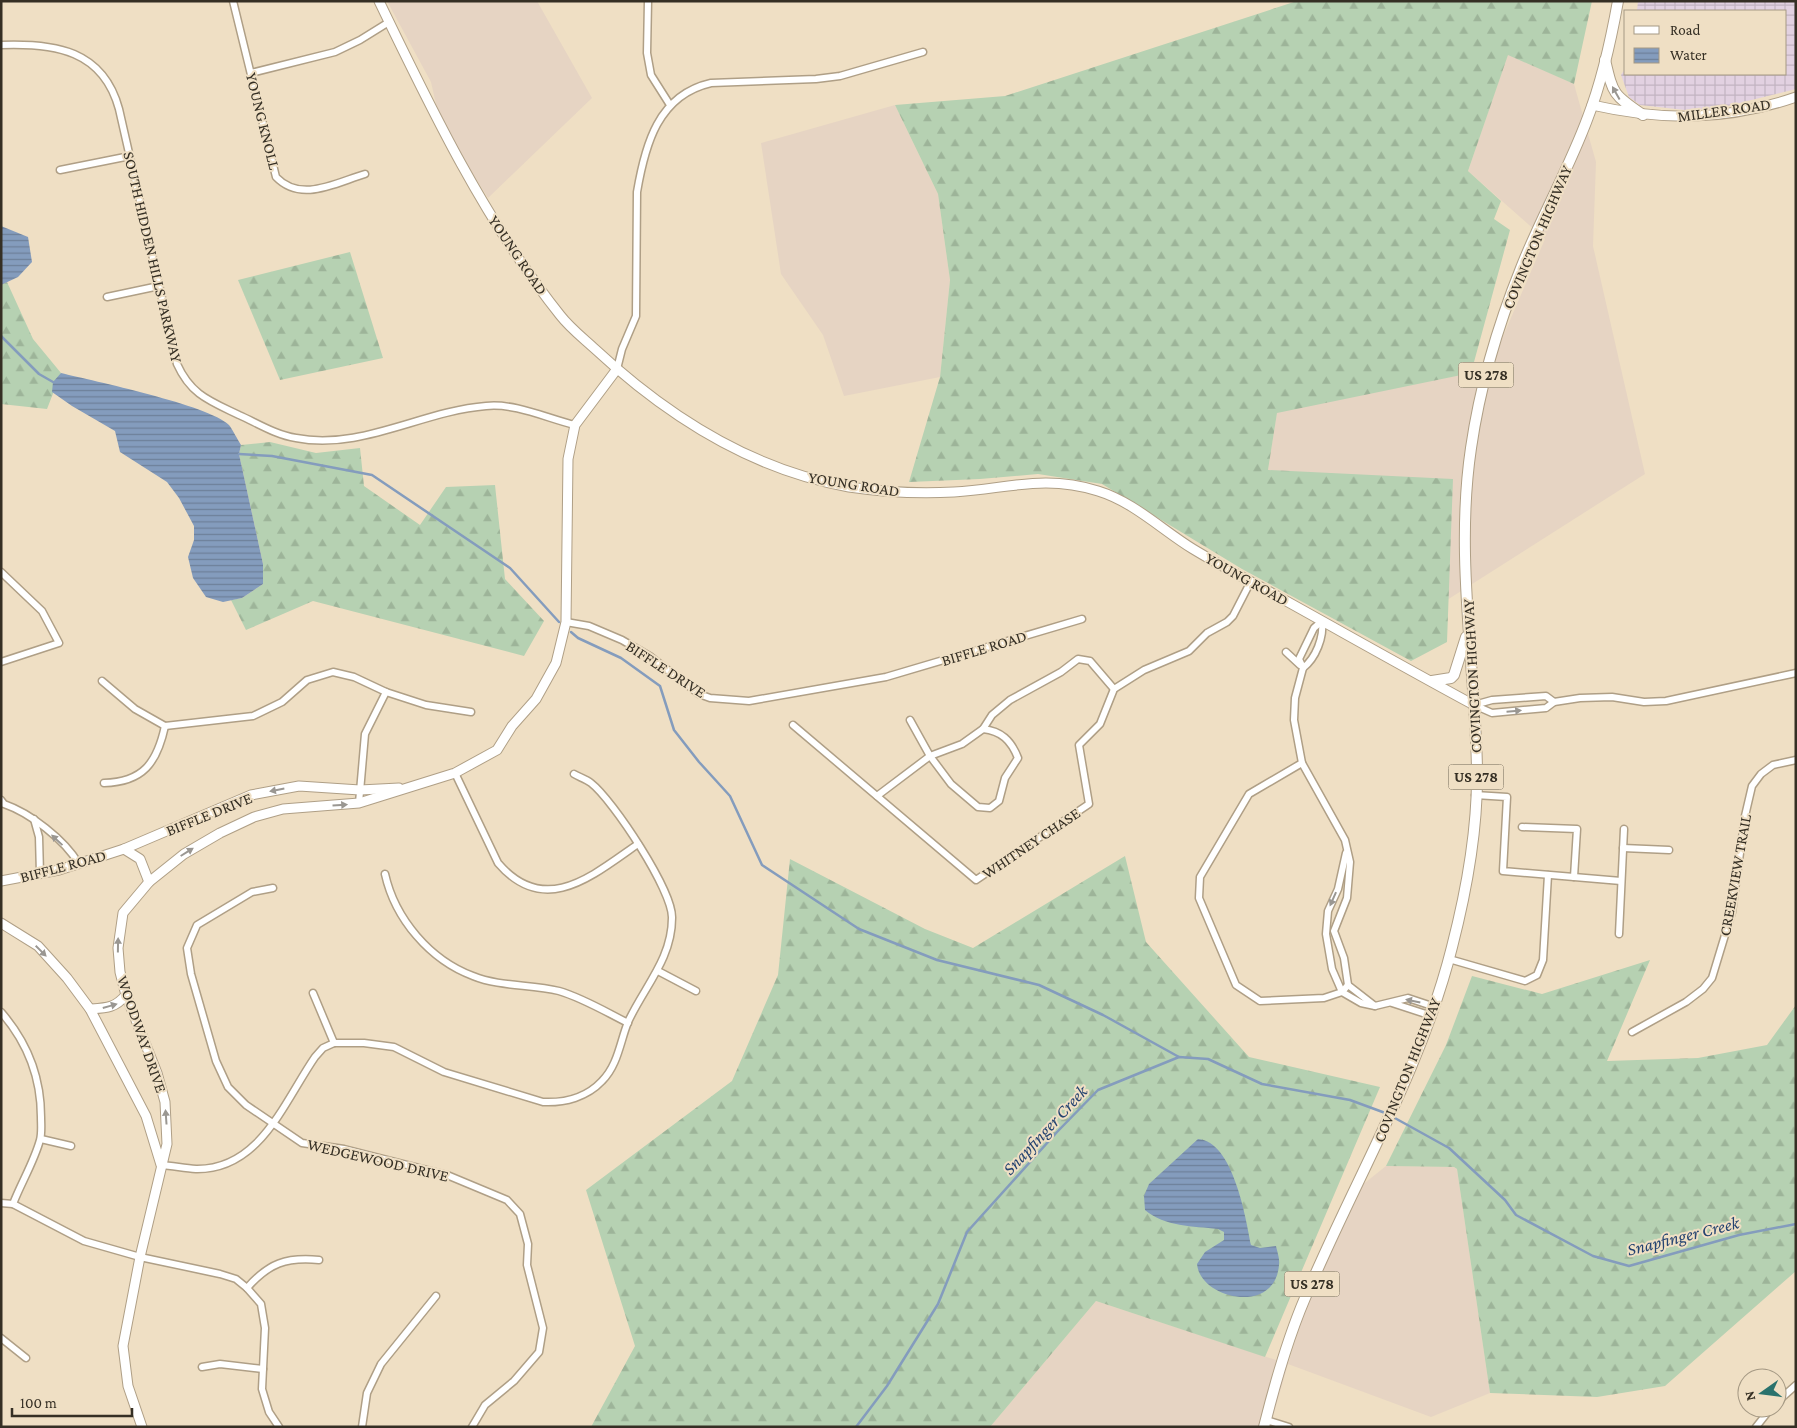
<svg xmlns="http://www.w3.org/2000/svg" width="1797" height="1428" font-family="'Crimson Pro',serif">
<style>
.commercial{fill:#e6d4c3}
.industrial{fill:url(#industrial-grid)}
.forest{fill:url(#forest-firs)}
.water{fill:url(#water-rules)}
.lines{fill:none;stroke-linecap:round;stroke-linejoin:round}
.stream{stroke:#849cbd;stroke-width:2.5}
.street-casing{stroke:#af9f86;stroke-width:9}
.secondary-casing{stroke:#af9f86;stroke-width:11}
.primary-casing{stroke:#af9f86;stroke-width:12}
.street{stroke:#fff;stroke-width:6}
.secondary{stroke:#fff;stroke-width:9}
.primary{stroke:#fff;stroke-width:10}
.oneway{fill:#9a9792}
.labels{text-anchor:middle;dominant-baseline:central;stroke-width:4;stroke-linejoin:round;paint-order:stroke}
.shield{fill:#efdfc4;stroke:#6d6454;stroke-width:1}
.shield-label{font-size:15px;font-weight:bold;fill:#352f24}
.street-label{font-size:16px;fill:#352f24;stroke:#efdfc4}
.water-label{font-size:18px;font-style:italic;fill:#244370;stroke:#efdfc4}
</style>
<defs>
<pattern id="industrial-grid" width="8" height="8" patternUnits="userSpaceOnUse" patternTransform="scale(1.25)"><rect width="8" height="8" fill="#e2d1e1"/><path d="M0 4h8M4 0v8" fill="none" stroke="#c2b4c1"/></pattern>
<pattern id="forest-firs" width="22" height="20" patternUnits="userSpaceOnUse" patternTransform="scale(1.25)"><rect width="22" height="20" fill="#b6d1b2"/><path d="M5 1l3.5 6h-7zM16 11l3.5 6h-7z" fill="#9db499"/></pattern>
<pattern id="water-rules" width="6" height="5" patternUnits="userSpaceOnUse" patternTransform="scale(1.25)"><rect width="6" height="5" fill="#849cbd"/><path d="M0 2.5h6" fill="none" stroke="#6d8099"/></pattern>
</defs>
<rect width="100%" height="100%" fill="#efdfc4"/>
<g class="commercial">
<path d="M387,1H537L592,98L488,198L440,122L431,82Z"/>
<path d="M1508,54L1574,84L1596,162L1593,246L1645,474L1447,600L1268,470L1277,412L1489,369L1545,239L1468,171Z"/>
<path d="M895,105L938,194L950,280L940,377L844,396L823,335L781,274L761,143Z"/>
<path d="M1386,1166L1454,1167L1457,1169L1490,1393L1431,1417L1288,1364L1270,1427H990L1096,1301L1288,1364L1303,1314L1356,1190Z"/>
</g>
<path class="industrial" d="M1638,1H1796V89L1703,112L1640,105L1629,97L1621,75L1626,67V74H1786V11H1637Z"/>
<g class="forest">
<path d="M1297,1H1592L1574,84L1508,55L1468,171L1501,201L1494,219L1510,230L1471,373L1277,413L1268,470L1453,479L1447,642L1411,661L1242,569L1102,484L1038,474L980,479L909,482L940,377L950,280L938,194L895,105L1005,96Z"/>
<path d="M350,252L383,358L280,380L238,280Z"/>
<path d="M7,282L33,339L61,373L47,409L1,404V285Z"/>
<path d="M270,442L316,453L360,448L364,486L420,525L446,487L495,485L505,579L544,621L524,656L313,601L246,630L231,600L242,598L263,584V564L239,454L241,445Z"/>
<path d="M1125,856L1146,942L1249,1057L1380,1087L1265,1357L1096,1301L990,1427H591L635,1346L586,1190L732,1081L778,975L790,859L925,929L973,948Z"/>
<path d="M1650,960L1607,1061L1698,1058L1767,1045L1796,1005V1271L1665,1386L1597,1397L1490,1393L1457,1169L1454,1167L1386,1166L1446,1045L1472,976L1542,994Z"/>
</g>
<g class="water">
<path d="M1,226L28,237L32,262L18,277L1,285Z"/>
<path d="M61,373C93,381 209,405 229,425C233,430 237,439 241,445L239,454L263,564V584L242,598L223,602L206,597L193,578L188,557L194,540V526L179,498L167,482L120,452L115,431L72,406L52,392L53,382Z"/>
<path d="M1198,1139C1233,1141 1246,1218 1251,1245L1260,1248L1276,1246C1277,1251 1280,1259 1279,1265C1275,1316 1200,1299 1197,1264L1205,1252L1224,1240V1232L1218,1229C1193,1226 1165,1227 1145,1210L1144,1196L1149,1184Z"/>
</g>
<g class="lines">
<g class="stream">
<path d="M1,336L39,374L53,382"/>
<path d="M239,454L272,456L372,475L510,568L559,622"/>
<path d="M571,632L578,638L621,658L660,686L674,730L699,762L730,796L762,865L859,929L937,960L1039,985L1103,1015L1179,1057"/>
<path d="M1393,1117L1449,1148L1505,1200L1516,1215L1593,1256L1629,1266L1739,1235L1796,1224"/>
<path d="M856,1427L887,1386L938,1304L967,1232L1057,1132L1098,1090L1179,1057L1208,1059L1262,1084L1350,1100L1388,1114"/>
</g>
<g class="street-casing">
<g id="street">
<path d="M233,1L276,177C301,203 335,183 365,174"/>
<path d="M648,1L647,53L651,75L670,105"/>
<path d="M1,45C55,43 103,50 119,109L177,364C191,395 210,401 239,415C257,423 276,435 296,438C360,451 422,411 486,406C516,403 546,418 575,425"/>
<path d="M251,73L335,52L360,40L389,22"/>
<path d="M60,170L130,156"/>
<path d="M107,297L159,286"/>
<path d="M617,369L622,349L636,316L637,192C645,145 658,95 711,83L816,79L840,76L923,52"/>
<path d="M1,572L42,611L59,643L1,662"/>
<path d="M1322,621L1314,628L1299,659L1303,668L1295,698L1294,720L1302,763L1345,840L1350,862L1347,898L1334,931L1344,958L1348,985L1375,1006"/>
<path d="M566,622L589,626L622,640L651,657L699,694L710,698L749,701L886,677L1082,619"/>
<path d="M1286,652L1300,665"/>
<path d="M1303,668C1316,658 1324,637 1322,621"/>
<path d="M102,681L135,709L165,726L253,716L282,702L307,680L333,672L354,677L386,692L426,705L471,712"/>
<path d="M1474,705L1492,713L1546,708L1554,702L1580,698L1612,697L1644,702L1666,701L1796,673"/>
<path d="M1474,705L1492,700L1546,696L1554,702"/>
<path d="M910,720L930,756L951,784L978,807L990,808L999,801L1005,778L1018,758C1011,740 1001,731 983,729"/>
<path d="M793,725L976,880L1089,804L1079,745L1100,724L1114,689L1144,670L1189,651L1207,633L1227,622L1233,616L1251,581"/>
<path d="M1302,763L1249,794L1200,877L1199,898L1236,985L1260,1001L1324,998L1342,992L1348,985"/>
<path d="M455,773L498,863C545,918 593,875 638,844"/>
<path d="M104,783C143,782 157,763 165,726"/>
<path d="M1475,795L1507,797L1503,871L1621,881"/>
<path d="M877,796L930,756L962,744L983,729L992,715L1010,700L1061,672L1078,659L1090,661L1114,689"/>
<path d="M1,800L4,804C30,813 64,839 79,864"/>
<path d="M359,803L365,734L386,692"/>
<path d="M34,819L39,837L40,874"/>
<path d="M1522,827L1577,829L1574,877"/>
<path d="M1623,848L1669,850"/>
<path d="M1346,853L1338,889L1328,911L1326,934L1332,969L1342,992L1361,1003L1375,1006L1408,998L1435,1007"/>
<path d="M385,874C395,919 430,960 473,976C500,987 531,984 559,991C583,998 606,1012 628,1023"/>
<path d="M273,888L252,892L197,925L187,948L191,974L216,1061L228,1087L246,1105L302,1143L344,1149L447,1175L507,1200L520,1214L528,1244L527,1265L543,1328L539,1352L514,1381L485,1405L472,1427"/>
<path d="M1619,934L1624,829"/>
<path d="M1449,959L1525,981L1537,975L1543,960L1548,875"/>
<path d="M658,971L696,991"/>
<path d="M313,993L334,1043"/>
<path d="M1392,1003L1432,1016"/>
<path d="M1,1012C28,1043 41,1077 41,1117C41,1124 42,1133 40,1140C34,1162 21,1183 13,1204"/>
<path d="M1632,1032L1686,1002L1703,989L1712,978L1732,912L1745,816L1752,786L1761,774L1773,765L1796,760"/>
<path d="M41,1139L71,1146"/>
<path d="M161,1165C173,1166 184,1168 196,1169C260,1170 284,1102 315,1057L323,1048L334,1043H364L394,1047L444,1072L543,1102C565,1103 587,1097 602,1081C618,1065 620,1042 628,1022C644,987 672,959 672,918C673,891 613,800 591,783C586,779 579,777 574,774"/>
<path d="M1,1203L13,1204L84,1241L140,1257L220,1274L236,1279L247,1288L261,1304L265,1328L262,1389L269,1412L279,1427"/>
<path d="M247,1288C269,1263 286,1257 319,1260"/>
<path d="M1,1338L26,1358"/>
<path d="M202,1367L220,1364L263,1369"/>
<path d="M1777,1402L1796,1385"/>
<path d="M1266,1420L1289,1427"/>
<path d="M362,1427L367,1393L381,1364L436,1296"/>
<path d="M1756,1427L1771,1408"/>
</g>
</g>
<g class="secondary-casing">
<g id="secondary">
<path d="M379,1C431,109 485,221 560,315C570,328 583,338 595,349C666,415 752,470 849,487C883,492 919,494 954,492C1007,489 1044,474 1098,491C1134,502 1162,530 1193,549C1221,566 1250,581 1279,597C1344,633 1409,670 1474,705"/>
<path d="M1592,105C1662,121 1727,121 1796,97"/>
<path d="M124,849L140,859L149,882"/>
<path d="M1,881L59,870L124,849L251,795L299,786L360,790L399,788"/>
<path d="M1,923L38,946L67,978L90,1009L146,1116L161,1165"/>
<path d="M90,1009C107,1008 115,1008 126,995"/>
<path d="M142,1427L128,1386L123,1346L140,1257L167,1144L165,1102L157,1073L126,995L120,972L118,948L123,913L149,882L184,854L220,833L254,817L283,809L359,803L455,773L497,750L512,726L536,699L556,663L566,622L568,459L575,425L617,369"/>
</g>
</g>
<g class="primary-casing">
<g id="primary">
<path d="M1605,60C1613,94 1613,95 1643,115"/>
<path d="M1432,681L1451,678L1454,675L1466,637"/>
<path d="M1264,1427C1275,1383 1287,1340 1305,1298C1354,1181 1421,1071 1452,947C1467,889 1478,829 1477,769C1475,662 1455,555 1471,448C1480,386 1498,325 1521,268C1541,217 1569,169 1588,117C1602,81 1611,40 1618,1"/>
</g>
</g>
<use href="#street" class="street"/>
<use href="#secondary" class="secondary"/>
<use href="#primary" class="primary"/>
</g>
<defs><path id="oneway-solid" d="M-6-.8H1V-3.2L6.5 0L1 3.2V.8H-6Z" transform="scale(1.25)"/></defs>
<g class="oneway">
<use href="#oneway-solid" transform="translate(1616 93) rotate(-119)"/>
<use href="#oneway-solid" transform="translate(1514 711) rotate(-5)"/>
<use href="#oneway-solid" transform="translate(277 790) rotate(169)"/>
<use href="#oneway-solid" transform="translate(340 805) rotate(-4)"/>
<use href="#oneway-solid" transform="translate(57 840) rotate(-137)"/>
<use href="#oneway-solid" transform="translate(187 852) rotate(-32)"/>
<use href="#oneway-solid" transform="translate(1333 899) rotate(114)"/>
<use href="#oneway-solid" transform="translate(118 945) rotate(-89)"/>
<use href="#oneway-solid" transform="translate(41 951) rotate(45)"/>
<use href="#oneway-solid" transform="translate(1413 1001) rotate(-168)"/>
<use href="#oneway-solid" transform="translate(110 1006) rotate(-16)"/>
<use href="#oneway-solid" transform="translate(166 1117) rotate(-94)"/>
</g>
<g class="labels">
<g class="shield">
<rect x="1458.5" y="362.5" width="55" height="25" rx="4"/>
<rect x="1448.5" y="764.5" width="55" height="25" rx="4"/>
<rect x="1284.5" y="1271.5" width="55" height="25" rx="4"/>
</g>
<g class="shield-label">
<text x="1486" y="375">US 278</text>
<text x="1476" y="777">US 278</text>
<text x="1312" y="1284">US 278</text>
</g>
<g class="street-label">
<text transform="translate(1724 110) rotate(-8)">MILLER ROAD</text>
<text transform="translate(263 121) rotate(76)">YOUNG KNOLL</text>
<text transform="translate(1537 237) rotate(-67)">COVINGTON HIGHWAY</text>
<text transform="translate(518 255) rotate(56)">YOUNG ROAD</text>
<text transform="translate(153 257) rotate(77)">SOUTH HIDDEN HILLS PARKWAY</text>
<text transform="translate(854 484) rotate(9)">YOUNG ROAD</text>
<text transform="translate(1247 579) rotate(29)">YOUNG ROAD</text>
<text transform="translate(984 648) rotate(-17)">BIFFLE ROAD</text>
<text transform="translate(666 669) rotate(33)">BIFFLE DRIVE</text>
<text transform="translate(1472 676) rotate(-93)">COVINGTON HIGHWAY</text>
<text transform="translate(209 814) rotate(-22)">BIFFLE DRIVE</text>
<text transform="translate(1031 843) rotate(-34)">WHITNEY CHASE</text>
<text transform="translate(63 866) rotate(-15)">BIFFLE ROAD</text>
<text transform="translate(1735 875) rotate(-80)">CREEKVIEW TRAIL</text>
<text transform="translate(142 1034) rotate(71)">WOODWAY DRIVE</text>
<text transform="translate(1407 1070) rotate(-68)">COVINGTON HIGHWAY</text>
<text transform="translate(378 1160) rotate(13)">WEDGEWOOD DRIVE</text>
</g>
<g class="water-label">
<text transform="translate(1045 1130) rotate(-47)">Snapfinger Creek</text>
<text transform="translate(1683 1236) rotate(-14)">Snapfinger Creek</text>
</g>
</g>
<rect width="1797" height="1428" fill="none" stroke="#352f24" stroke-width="5"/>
<rect x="1624" y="10" width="162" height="65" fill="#efdfc4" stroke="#a59984"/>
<rect x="1634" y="26" width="25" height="8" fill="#ffffff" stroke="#a59984"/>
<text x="1670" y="35" font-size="15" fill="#352f24">Road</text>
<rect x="1634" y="48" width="25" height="15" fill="url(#water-rules)" stroke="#a59984"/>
<text x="1670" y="60" font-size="15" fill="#352f24">Water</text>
<g transform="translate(1762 1393) rotate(256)"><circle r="24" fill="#efdfc4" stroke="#a59984"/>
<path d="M0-4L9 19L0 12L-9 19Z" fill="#29726d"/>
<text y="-8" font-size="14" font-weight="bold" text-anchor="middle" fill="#352f24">N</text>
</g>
<path d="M12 1408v8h120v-8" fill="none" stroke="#352f24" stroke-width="2.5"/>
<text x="20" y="1408" font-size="15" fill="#352f24" stroke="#efdfc4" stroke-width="4" paint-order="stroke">100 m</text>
</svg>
